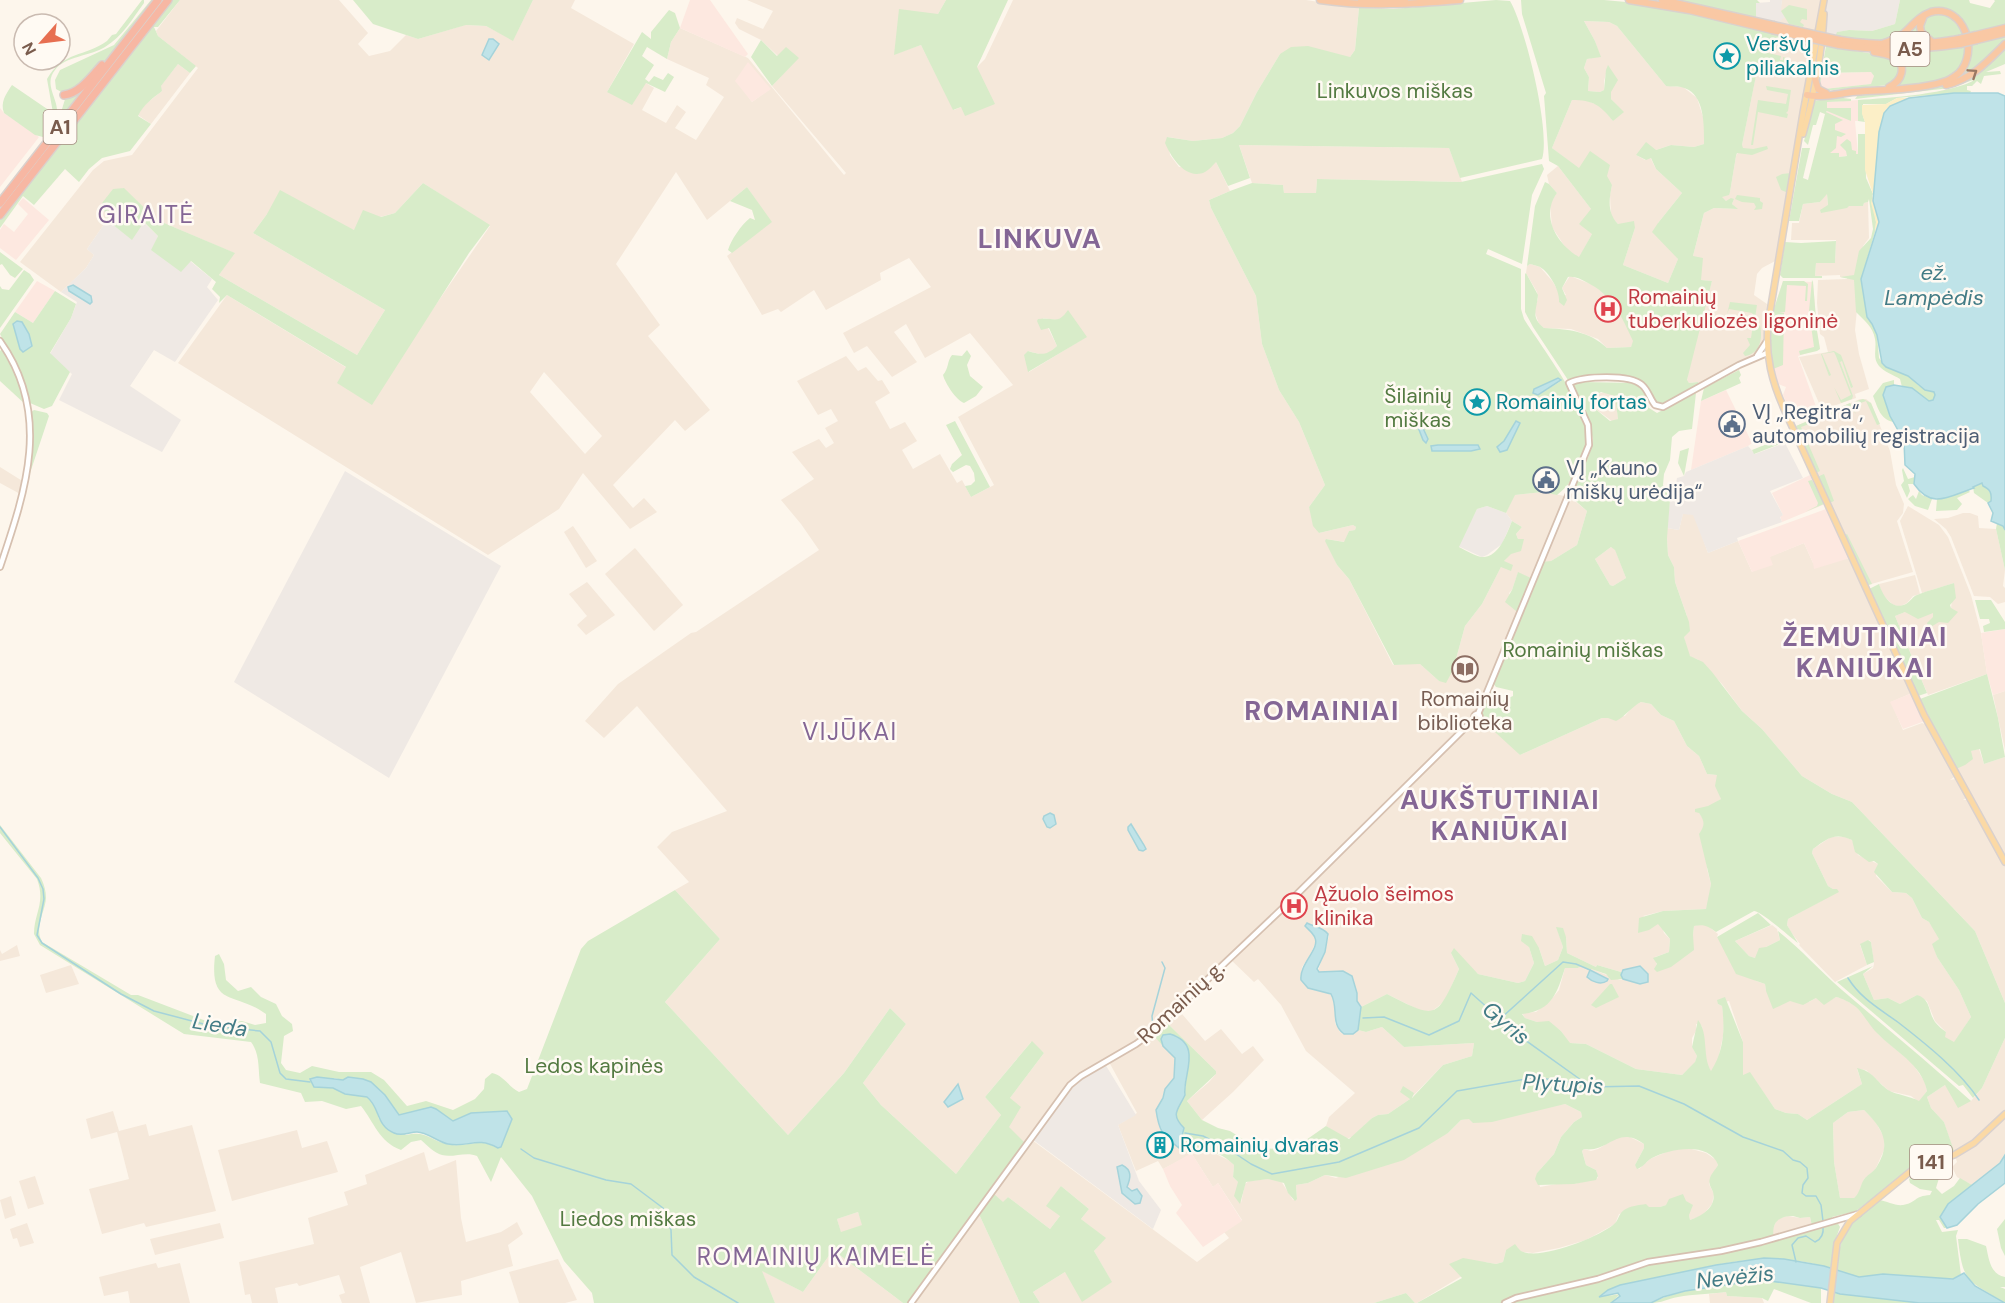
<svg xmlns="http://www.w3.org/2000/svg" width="2005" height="1303" font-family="'DM Sans',sans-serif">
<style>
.residential{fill:#f5e8da;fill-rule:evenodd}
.commercial{fill:#fde8e0}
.industrial{fill:#efe9e4}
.green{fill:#d8ecc9;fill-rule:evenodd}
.sand{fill:#fcefc7}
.water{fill:#bfe3e8;stroke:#a5d3da;stroke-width:1.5}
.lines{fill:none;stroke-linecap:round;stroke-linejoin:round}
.stream{stroke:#a5d3da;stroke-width:1.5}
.secondary-casing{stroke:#d6c0b0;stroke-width:8}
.primary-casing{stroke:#dad1cd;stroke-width:8}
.trunk-casing{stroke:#dad1cd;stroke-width:9}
.motorway-casing{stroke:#dad1cd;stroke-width:10}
.secondary{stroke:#fff;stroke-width:4.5}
.primary{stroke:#fbd9a5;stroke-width:5}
.trunk{stroke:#f9c8a4;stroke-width:6}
.motorway{stroke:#f7b7a3;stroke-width:7}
.trunk-bridge-casing{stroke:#dad1cd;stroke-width:9;stroke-linecap:butt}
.trunk-bridge{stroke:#f9c8a4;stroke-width:6}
.oneway{stroke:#9a7763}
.labels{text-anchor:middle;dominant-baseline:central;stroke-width:5;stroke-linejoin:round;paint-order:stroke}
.shield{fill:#fffaf3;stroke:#a28b7f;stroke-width:1.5}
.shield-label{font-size:20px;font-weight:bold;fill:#7a5c4d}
.culture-label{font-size:21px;fill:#0d838f;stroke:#fffaf3;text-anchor:start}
.park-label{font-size:21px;fill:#537a41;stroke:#fffaf3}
.health-label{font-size:21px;fill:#be3a42;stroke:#fffaf3;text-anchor:start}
.service-label{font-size:21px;fill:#4e5e75;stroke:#fffaf3;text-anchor:start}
.education-label{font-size:21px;fill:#785e54;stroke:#fffaf3}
.street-label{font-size:21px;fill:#7a5c4d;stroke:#fffaf3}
.water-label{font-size:22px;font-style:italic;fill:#437c86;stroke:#fffaf3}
.quarter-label{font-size:24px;letter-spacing:1.5px;fill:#846695;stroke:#fffaf3}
.district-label{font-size:27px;font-weight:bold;letter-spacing:1.5px;fill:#846695;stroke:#fffaf3}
</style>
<rect width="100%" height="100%" fill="#fdf6ec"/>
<g class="residential">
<path d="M180,0H339L368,33L358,44L369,56L390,51L406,35L418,39L465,25L486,26L513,40L533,0H575L571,8L634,44L607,92L646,83L654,88L642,110L666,123L677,105L686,112L675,128L696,140L724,97L706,85L709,78L667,59L671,42L680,28L748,58L844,175L846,173L772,86L798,58L778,56L761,40L739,29L735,23L737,18L763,29L773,11L747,0H946L938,14L894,54L921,45L954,110L961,107L977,67L985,59L1013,0H1306L1359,8L1355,50L1350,57L1280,54L1257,92L1240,126L1233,133L1222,138L1193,141L1168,137L1170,155L1179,167L1216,162L1230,191L1209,200L1211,208L1256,296L1262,344L1279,390L1299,422L1325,485L1309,507L1319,533L1353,525L1356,527L1355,530L1349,531L1345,542L1326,539L1337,565L1349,579L1393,665L1419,663L1439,681L1453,670L1465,626L1482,604L1504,561L1523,539H1518L1516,534L1522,527L1512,521L1506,513L1514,495L1543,492L1570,497L1587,511L1577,545L1551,561L1535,580L1518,573L1512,590L1509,593L1521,615L1481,708L1520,755L1602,718L1625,716L1633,706L1641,702L1651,704L1661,715L1674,721L1687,746L1699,756L1707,774L1717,775L1721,799L1699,813L1705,821L1707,869L1711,884L1708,904L1706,909L1663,911L1643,916L1654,925L1658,923L1662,926L1664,933L1670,939L1669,952L1655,957L1657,966L1693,935L1694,926L1701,924L1708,926L1718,934L1717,937L1756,981L1765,984L1766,991L1790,1001L1809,1002L1816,998L1832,999L1836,997L1842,998L1857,1007L1879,1035L1912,1063L1925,1082L1927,1091L1919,1102L1911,1096L1889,1091L1866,1070L1857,1069L1862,1084L1807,1120L1798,1114L1786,1113L1775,1109L1750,1073L1742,1076L1743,1042L1729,1001L1718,1004L1722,1006L1724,1021L1723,1036L1718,1060L1711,1072L1706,1063L1702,1026L1696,1024V1031L1692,1038V1046L1697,1056L1695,1063L1682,1075L1636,1069L1586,1044L1569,1043L1561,1031L1549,1022H1537L1525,1018L1522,1013L1536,1012L1550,1001L1559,990L1565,968H1578L1581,965L1620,980L1625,979L1640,984L1648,982L1623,970L1621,972L1597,965L1596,967L1567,953L1566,937L1557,928L1563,947L1558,960L1545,966L1539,948L1529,947L1534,963L1525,981L1518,983L1478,974L1451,953L1459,969L1445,1001L1431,1012H1423L1387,994L1361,1007L1357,1001L1356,989L1351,975L1343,971L1322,973L1318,971L1329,936L1324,930L1314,928L1308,923L1305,926L1315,937L1316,942L1309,957L1302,967L1301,980L1333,996L1336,1008L1335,1023L1340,1032L1343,1034L1355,1033L1358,1030L1366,1032L1382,1027L1404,1047L1474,1043L1472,1056L1443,1065L1410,1099L1388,1114L1378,1115L1372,1118L1352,1137L1345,1139L1326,1126L1329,1117L1355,1093L1306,1051L1281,1005L1258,979L1254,982L1229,958L1177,1008L1205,1041L1221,1029L1242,1054L1253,1046L1264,1060L1233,1092L1202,1120L1187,1101L1209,1082L1216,1074V1071L1166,1022L1153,1035L1175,1058L1174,1078L1165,1089L1163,1098L1156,1110L1160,1129L1171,1143L1180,1148V1150L1186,1153L1208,1150L1230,1161L1234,1165L1233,1177L1238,1182L1241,1203L1245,1184L1249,1181L1268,1179L1281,1181L1293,1200L1297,1198L1296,1185L1308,1183L1325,1175L1336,1178L1448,1133L1461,1120L1565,1104L1581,1112L1582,1117L1574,1122L1561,1137L1554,1154L1537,1173L1540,1187L1562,1183L1574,1184L1598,1178L1596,1170L1586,1165L1582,1151L1584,1149L1591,1151L1598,1149L1616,1138L1626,1135L1644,1144V1148L1635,1165L1639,1169L1650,1159L1671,1150L1688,1148L1706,1153L1716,1160L1718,1165L1709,1184L1714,1194L1712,1204L1702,1216L1690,1220L1689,1215L1666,1205L1660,1207H1649L1619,1214L1615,1224L1586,1240L1559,1248L1533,1253L1506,1250L1503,1262L1496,1264L1485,1262L1417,1303H1415L1406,1293L1374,1303H1040L1033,1292L1065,1272L1111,1281L1094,1251L1105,1238L1081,1219L1089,1209L1061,1186L1060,1216L1050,1229L1008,1197L1003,1203L993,1194L1027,1146L1008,1127L1010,1098L1044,1053L1031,1042L985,1097L1001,1115L956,1174L881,1105L863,1083L906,1024L890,1008L844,1073L788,1135L665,1002L720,939L675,890L689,882L657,847L672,832L727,811L637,706L604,738L585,721L618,684L691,633L696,632L819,550L801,524L781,500L814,479L792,452L819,439L826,448L834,443L825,428L838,421L831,409L818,415L797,381L846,356L858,371L866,367L878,381L882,380L890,393L875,402L890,429L905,422L917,441L902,450L913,469L940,454L957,483L962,480L971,497L994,485L958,417L1013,385L970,333L925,358L906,324L894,332L917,362L892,377L867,346L854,353L843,333L931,287L909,258L880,273L881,280L826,310L814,290L781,312L778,309L762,315L727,256L771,222L747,187L707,220L676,172L616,264L660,325L648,336L710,410L685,431L675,420L613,485L633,508L644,498L657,512L630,529L583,473L559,509L488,555L178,363L227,295L347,368L426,319L490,226L423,183L395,213L380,217L354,230L267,214L253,233L385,310L357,355L219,275L234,253L157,220L123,188L102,203L107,220L87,249L94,255L86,268L61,292L20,262L93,170L104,161L132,155L198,68L158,36L156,31ZM739,84L770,89L752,102ZM1065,315L1086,337L1029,372L1028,351L1043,355L1048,354L1057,346L1043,318L1056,320L1063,318ZM544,372L602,436L585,454L530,392ZM1109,1062L1137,1113L1118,1125L1136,1171L1158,1161L1163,1169L1192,1154L1213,1187L1218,1183L1242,1220L1224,1232L1229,1238L1197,1262L1032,1140L1072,1085Z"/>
<path d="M1782,0H1824L1779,259L1762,268L1757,274L1754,295L1767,304L1763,344L1757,353L1699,384L1698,382L1689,383L1687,381L1688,370L1712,281L1701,280L1693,256L1704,213L1714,208L1737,209L1732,204L1734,199L1726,201L1721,197L1730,192L1736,156L1742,145L1759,60L1767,44L1781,41L1803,46L1802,41L1776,34Z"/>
<path d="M1584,21L1609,22L1617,26L1666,86L1683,87L1697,98L1704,120V144L1694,147L1671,145L1656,150L1636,155L1645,160L1650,157L1656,169L1682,193L1658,223L1678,259L1668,283L1623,265L1635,228L1618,224L1611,216L1610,195L1612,185L1579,169L1552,148L1572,100H1585L1601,106L1613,121L1620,109L1611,99L1608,66L1604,81V90L1600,92L1588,91L1589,77L1584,68L1587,59L1600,56L1595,41Z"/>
<path d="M178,64L190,73L151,124L138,115V113L147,103L162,91L160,87Z"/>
<path d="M1239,145L1449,148L1462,182L1317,179L1316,193H1284L1283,185L1252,183Z"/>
<path d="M1558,166L1591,209L1592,234L1579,258L1567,250L1552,227L1550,203L1557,193L1549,184L1547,175Z"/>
<path d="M1827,193L1828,206H1863L1864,203L1868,202L1869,238L1863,246L1855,330L1859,354L1869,389L1855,394L1856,398L1822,410L1799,357L1828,352L1824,337L1820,334L1817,303L1818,280L1847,279V278L1840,277V275L1815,276L1816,263H1835L1836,240H1791L1792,223H1799L1803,204L1820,202Z"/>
<path d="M1530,264L1540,267L1553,282L1560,295H1566L1562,288L1570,276L1593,285L1603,292L1623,316L1634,341L1631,347L1607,348L1598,339L1571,329L1544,328L1539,324L1534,310L1538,299L1537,292L1526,273L1527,266Z"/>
<path d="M1605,392L1613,394L1616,398L1618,419L1613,422L1593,407L1591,400L1597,394Z"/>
<path d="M1860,399H1866L1871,403L1890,451L1896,485L1904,504L1903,513L1897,521L1913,572L1868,585L1829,503L1796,426Z"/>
<path d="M0,467L24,482L22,495L0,483Z"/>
<path d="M1908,506L1939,525L1948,537L1971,595L1981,633L1987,674L1928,695L1895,616L1905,612H1933V617L1951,608L1954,583L1922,593L1900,521Z"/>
<path d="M1683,513L1694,514L1708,553L1738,541L1752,572L1769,557L1804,543L1813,563L1850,558L1912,693L1891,702L1903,730L1922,723L1927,725L1954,774V777L1950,780L1956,779L1966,798L1963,800H1969L2005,866V1003L1975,931L1852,802L1832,794L1802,776L1762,729L1742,711L1722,684L1697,659L1692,658L1688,654L1684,637L1687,616L1675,582L1674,567L1668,555L1667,538V528L1679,530Z"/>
<path d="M1963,513H1970L1978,516L1979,528L1996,529L2005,570L2003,586L2005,588V602L1998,604L1990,597L1974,596L1951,537L1946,529L1934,519L1948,518Z"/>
<path d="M573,526L597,561L586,568L564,532Z"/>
<path d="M1611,547L1615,549L1626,578L1613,586L1610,585L1595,559Z"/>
<path d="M635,548L683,605L654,631L605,574Z"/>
<path d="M1915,575L1920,594L1913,596L1907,603L1899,607L1892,604L1882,594L1879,584Z"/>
<path d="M587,582L615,615L586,635L577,625L587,616L569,594Z"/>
<path d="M2005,691V750L1993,695Z"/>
<path d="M1979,749L1984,764L2005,757V858L1956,769L1972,759L1970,751Z"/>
<path d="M1831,837H1845L1852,840L1858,855L1878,864L1876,876L1892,892L1906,893L1912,898L1922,918L1929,922L1939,936V939L1933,944L1937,957L1959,990L1971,1017L1954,1043L1944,1037L1946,1032L1935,1021L1927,1001L1917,995L1900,1004L1888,998L1874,1000L1863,974L1873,968L1874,964L1871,942L1869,940L1860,945L1867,965L1835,982L1799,945L1800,944L1791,932L1787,925L1788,919L1823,900L1833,889L1828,886L1812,853L1813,849Z"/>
<path d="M1772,925L1777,929L1780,940L1766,947L1755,958L1749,956L1735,941Z"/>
<path d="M17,945L20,956L0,961V950L2,954Z"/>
<path d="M71,965L79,984L46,993L40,975Z"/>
<path d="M2005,1038V1155L2000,1163L1972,1185L1957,1177L1952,1167L1957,1162L1944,1122L1931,1108L1927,1097L1945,1085L1971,1101L1982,1088Z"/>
<path d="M1864,1110L1875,1121L1885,1139L1884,1150L1875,1170L1864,1179L1859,1194L1854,1198H1840L1834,1162L1833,1123L1848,1112Z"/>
<path d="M113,1111L119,1131L146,1124L149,1136L192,1125L216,1211L146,1227L144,1223L102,1234L89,1189L129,1179L117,1132L91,1139L86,1119Z"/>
<path d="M297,1130L302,1148L327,1141L338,1172L232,1201L218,1150Z"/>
<path d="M424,1152L429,1171L456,1160L461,1218L466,1242L501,1232L517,1222L523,1234L508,1245L513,1266L461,1281L462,1295L416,1303L401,1252L360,1267L370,1303H342L339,1295L345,1293L339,1275L299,1286L297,1283L275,1288L278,1303H252L250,1294L245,1295L239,1262L314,1244L308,1218L348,1205L344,1192L367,1184L365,1175Z"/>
<path d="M35,1176L44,1204L28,1209L19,1181Z"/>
<path d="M11,1196L16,1215L5,1219L0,1200Z"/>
<path d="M858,1212L863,1225L841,1233L837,1219Z"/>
<path d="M978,1212L1020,1303H911Z"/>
<path d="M1788,1216L1800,1218L1810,1217L1813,1230L1774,1240L1772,1230L1777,1220L1780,1218Z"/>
<path d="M27,1223L34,1243L20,1247L17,1238L13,1239L10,1229Z"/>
<path d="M220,1223L224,1238L155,1255L150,1239Z"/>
<path d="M833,1250L903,1303H775L761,1270L803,1292Z"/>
<path d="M558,1259L577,1300L565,1303H519L509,1272Z"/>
<path d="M156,1263L158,1268L180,1263L190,1303H130L128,1291L104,1296L99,1277Z"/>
<path d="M1726,1292L1727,1296L1762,1298L1764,1303H1710L1709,1294Z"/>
</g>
<g class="commercial">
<path d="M690,0H710L748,54L745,57L680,28Z"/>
<path d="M748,62L771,89L752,102L735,81Z"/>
<path d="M1871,72L1874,76L1872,84L1824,89L1820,84L1822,73Z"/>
<path d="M1858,100V121H1855L1858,154L1839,157V153L1826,154L1827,102Z"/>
<path d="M0,108L4,113L39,137L0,187Z"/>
<path d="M23,198L49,220L16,260L0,248V230L4,224L14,232L28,214L18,204Z"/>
<path d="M37,281L55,291L33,323L15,312Z"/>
<path d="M1783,281L1813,282L1817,331L1820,349L1798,356L1818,412L1799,419L1792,416L1783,395L1786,387L1778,384L1772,359L1773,312Z"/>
<path d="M1726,390L1752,443L1748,446L1691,470L1701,401Z"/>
<path d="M1810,475L1823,505L1782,522L1780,516L1783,515L1772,493Z"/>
<path d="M1826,509L1850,558L1814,569L1813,563L1804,543L1770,557L1773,565L1752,572L1738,541Z"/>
<path d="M2005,629V691L1993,695L1987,674L1981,633Z"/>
<path d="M1912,693L1925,721L1903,729L1890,702Z"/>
<path d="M1190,1154H1192L1213,1187L1218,1183L1242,1221L1203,1247L1176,1213L1182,1205L1170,1186L1163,1169Z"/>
</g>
<g class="industrial">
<path d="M1770,0H1782L1781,11L1785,17L1778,23L1756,18V3L1770,2Z"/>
<path d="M1824,0H1900L1895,24L1872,31L1849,30L1838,32L1835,37L1818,33Z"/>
<path d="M107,220L132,239L143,222L158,236L152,250L190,261L212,279L207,287L218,300L175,362L154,350L130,386L181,420L162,452L59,400L72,374L50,354L71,318L77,302L61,292L86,268L94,255L87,249Z"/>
<path d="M1785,443L1803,478L1770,491L1783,515L1780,517L1782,522L1737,538L1738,541L1708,553L1693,515L1683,514L1679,530L1667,528L1670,500H1673L1677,478L1684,476L1686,472L1748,446L1755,454Z"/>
<path d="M345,471L501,566L389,778L234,682Z"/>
<path d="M1487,506L1506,513L1512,521L1502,544L1487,555L1482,557L1458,546L1477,509Z"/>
<path d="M1105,1064L1136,1115L1118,1125L1139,1181L1161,1210L1153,1229L1032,1139L1072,1085Z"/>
</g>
<g class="green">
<path d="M142,0H144V3C133,18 122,37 105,47C91,56 65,56 55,70C43,85 59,99 57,114C56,123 49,130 43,137L35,135L4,113C0,102 6,94 12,85L53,113L47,79C63,51 85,57 107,41L112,35L116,34Z"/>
<path d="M151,0H155L113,53L82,85L63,93L56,89L55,80L60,70L114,45Z"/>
<path d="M161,0H165L0,212V206Z"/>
<path d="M171,0H180L158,27H154L158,36L196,66L190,73L178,64L161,86L162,91C153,98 143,105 138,116L151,124L130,151L102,158L89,169L79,182L65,169L34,205L23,196L0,228V220Z"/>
<path d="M353,0H533L513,41L486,26L466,25L418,39L373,24Z"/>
<path d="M946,0H1008L977,67L995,104L965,116L961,107L953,110L921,45L894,55L899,9L938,14Z"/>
<path d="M1496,0L1510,1C1525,26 1551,132 1542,159L1460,178L1449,148L1239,145L1250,178L1228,186L1216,162C1213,165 1209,170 1205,172C1186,181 1171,157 1165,143L1167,137L1193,141L1222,138L1233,133L1240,126L1257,92L1280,54L1291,47L1308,46L1350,57L1355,50L1359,8L1394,9Z"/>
<path d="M1521,0C1549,0 1577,0 1604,0C1655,4 1705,16 1754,28C1768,32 1797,36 1807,45L1803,46L1782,41L1780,44H1767L1764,52L1781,56L1780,60H1783V57L1786,58L1785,67L1782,66V63L1766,59L1759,61L1742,145L1743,148L1753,149L1767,146L1768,149L1752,155L1737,153L1736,156L1730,192L1729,195L1722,197L1726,201L1731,198L1734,199L1732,204L1738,209L1714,208L1704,213L1693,256L1703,258L1701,280L1712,281L1687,380L1689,383L1698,382L1699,384L1663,405C1650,402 1653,392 1644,385C1627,370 1589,379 1568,380L1533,327L1525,312V274L1526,273L1538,295C1537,310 1530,317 1544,328C1568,329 1589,331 1607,348L1631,347L1633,341C1622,317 1612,294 1586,282C1580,279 1575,276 1568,277L1562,288L1567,300L1564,306L1559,302C1560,291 1550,273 1540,267C1540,267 1531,264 1530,264L1527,266L1535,206L1545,182L1549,184L1557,193C1540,216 1557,244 1579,257L1592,234L1579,224L1591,209L1558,166L1549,161L1544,96L1546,93L1522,14ZM1584,21L1609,22L1617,26L1666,86C1671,87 1676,86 1681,87C1705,92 1704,124 1704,144L1694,147L1671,145L1656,150L1646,142L1636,155L1646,160L1651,158L1656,169L1682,193L1658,223L1652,232L1678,259L1668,283L1623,265L1635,228L1634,221L1618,224C1607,212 1609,200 1612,185L1607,176L1610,165L1590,151L1579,168L1552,148L1572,100C1593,100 1600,105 1613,121L1624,112L1611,99V92L1618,80L1608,65L1606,70L1604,90L1600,92L1588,91L1589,77L1584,68L1587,59L1601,57L1595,41Z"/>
<path d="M1676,0H1757L1760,3H1756V18Z"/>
<path d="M1900,0H1969L1970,3L1990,8L1995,1L1994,0H2005V25L1968,33C1963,17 1952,14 1938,9L1899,35L1883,41L1835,37L1837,32L1849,30L1872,31L1895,24Z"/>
<path d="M1789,5L1807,9V20L1802,19L1800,22L1804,25L1803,27L1789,24L1781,11Z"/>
<path d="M669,10L675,13L680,28L671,42L667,59L647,47L642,56L654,65L645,79L649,82L654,76L663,80L668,73L674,77L665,92L646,83L632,105L607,92L642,32L651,39V32Z"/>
<path d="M1941,14L1952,19L1964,34L1933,39L1923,33V20L1930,15Z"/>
<path d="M1919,20L1921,36L1926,40L1893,42Z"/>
<path d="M2005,36V42L1975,72L1954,80L1970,57L1971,45Z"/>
<path d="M761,40L777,56L786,47L799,58L772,86L751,57Z"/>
<path d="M1826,46L1892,57L1900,67L1898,80L1889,85L1822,91L1819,85ZM1871,72L1874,76L1871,84L1824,89L1820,84L1822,73Z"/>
<path d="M1967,46C1967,85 1923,83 1894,86L1903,67L1882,52L1924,51Z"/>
<path d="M2005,47V64L1986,72L2000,71L2001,74L1984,76L1981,84L1977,81L1972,86H1967V90L1971,91L1970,93L1918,96L1897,98L1886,104H1863V116L1865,122L1858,121V100C1887,98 1953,94 1976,79L1950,88L1855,99L1858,95L1942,87L1959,83Z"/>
<path d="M100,69L0,198L58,122L66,96Z"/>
<path d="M1766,86L1791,90L1788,111L1786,113L1788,114L1787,118L1758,112L1753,145H1751L1758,100L1786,104L1788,94L1767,90Z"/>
<path d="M1836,97L1851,99V101L1827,102V108H1851V121L1827,111L1826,112L1843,120L1835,124V130L1846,134L1841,137L1837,136L1836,148L1830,153H1839V157L1847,156L1846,151L1840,145L1847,139L1851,142L1852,150L1856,151V154H1858V134H1865L1866,178L1873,194L1872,196L1876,222L1875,232L1861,279L1867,317L1872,324L1877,335L1879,358L1886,367L1908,376L1919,386L1934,392L1935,395L1933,400L1929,401L1921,395L1902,387L1900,379C1894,375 1884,372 1879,366C1872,358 1877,348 1875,339C1873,327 1864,320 1856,312L1854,280L1840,277L1854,275L1859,251L1871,238L1873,229L1869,199L1868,202L1864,203L1863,206H1849L1847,208L1821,213L1820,210L1828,205L1827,194L1820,202L1803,204L1799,221H1789L1802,148H1810L1803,178L1808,180L1825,114L1820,112L1816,125H1813L1808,145L1804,141L1815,101Z"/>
<path d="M1542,164L1544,169L1532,195L1522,264L1488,249L1486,254L1521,269V309L1524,319C1540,345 1590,410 1587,438C1587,448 1582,456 1579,465C1572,480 1570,484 1557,495L1543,492L1515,495L1506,513L1487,506L1477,509L1459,547C1465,550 1475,556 1482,557C1499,558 1507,533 1512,521L1522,527L1516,534L1518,539H1524L1521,551L1511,554L1504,561L1513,565L1511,571L1501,567L1482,604L1465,626L1453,670L1446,683L1439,681L1420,664L1394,665L1349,579L1337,565L1325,541L1326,539L1344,542L1349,531L1355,530L1356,527L1353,525L1319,533L1313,526L1309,507L1325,485L1299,422L1279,390L1262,344L1256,296L1211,208L1209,200L1230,191L1252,183L1283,185L1284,193H1316L1317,179L1461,182ZM1558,378L1561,381L1538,395L1533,393L1534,389Z"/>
<path d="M1791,173L1786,192L1781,190L1776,177L1782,174Z"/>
<path d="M423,183L490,225L469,253L372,405L337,383L346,367L227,295L219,303L220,297L212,289L216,282L191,261L181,272L151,250L158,236L144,222L132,240L107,220L102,203L113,189L124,188L157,220L235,253L219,275L357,355L385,310L253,233L267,214L280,190L354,230L363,210L381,217L395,213Z"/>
<path d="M747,187L772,222L732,253L728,250C731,240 741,225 750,218L755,220L752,210L730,201Z"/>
<path d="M1737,195L1760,198V201L1763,203L1762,209L1754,210L1756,207L1754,203L1742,202L1735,199Z"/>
<path d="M1836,241L1835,263H1816L1815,276H1822V278H1783L1780,275L1785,242L1801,243Z"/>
<path d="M0,252L23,269L15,278L10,275L2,264L0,265Z"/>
<path d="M24,270L30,274L34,280L0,328V286L2,289L9,290Z"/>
<path d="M1812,280L1813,282L1817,331L1820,349L1817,351L1800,355L1799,351L1814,347L1809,311Z"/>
<path d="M1783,281H1804L1808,284L1807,301H1805L1806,286L1787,285L1785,312L1779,313H1784L1783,365L1773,369L1770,334L1773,312Z"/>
<path d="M55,291L76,304L71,318L50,353L70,372L52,406L44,409L30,403L18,369L0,334L15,312L33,323ZM22,322L23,325L20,349L13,324Z"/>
<path d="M1730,302L1757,305L1755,318L1752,313L1729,309L1727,314Z"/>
<path d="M1068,310L1087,337L1028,372L1024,355L1028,351C1041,355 1046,356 1057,346L1049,328L1041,330L1037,321L1038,319C1054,316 1057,326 1068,310Z"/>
<path d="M1753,324L1760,325C1763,339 1760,354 1745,356L1743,353L1750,345L1747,338H1751Z"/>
<path d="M3,348L19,380L25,404L0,381V351Z"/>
<path d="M967,350L971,356L967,365L970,376L983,387L976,396L964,403C956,400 945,383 943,375C949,368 947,361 952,355L962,356Z"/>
<path d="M1834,351L1841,355L1853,387L1851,388L1842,361L1840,362L1853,396L1852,399L1841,403L1834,387L1841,400L1851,395L1836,356L1834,352L1822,354L1831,375L1829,376L1821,354Z"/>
<path d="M1739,370L1741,375L1739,378L1741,383L1701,401L1704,388Z"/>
<path d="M1894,380V385H1891L1883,395L1893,422C1880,419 1878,408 1873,396L1883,383Z"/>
<path d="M1582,382L1636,383L1645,391L1649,408L1657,413L1696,393L1692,429L1679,431L1672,437L1670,460L1664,474L1663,485L1670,500L1667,538L1668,555L1674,567L1675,582L1689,622L1690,631L1684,637L1690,656L1703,662L1712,672L1742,711L1762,729L1802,776L1832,794L1852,802L1975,931L2005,1003V1038L1982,1088L1973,1098L1963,1085L1959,1086L1837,982L1873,966L1863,974L1874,1000L1888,998L1900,1004L1917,995C1931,999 1928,1012 1935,1022C1938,1026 1942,1029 1946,1032L1945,1037L1954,1042L1971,1017L1959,990L1937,957L1932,944L1939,939L1929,922L1922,918L1912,898L1906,893L1892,892L1874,872L1878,864L1874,861L1869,862L1855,852L1852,840C1834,832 1827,839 1813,849L1812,853L1828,886L1833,889H1837L1839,892L1788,919L1787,925L1798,943C1789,936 1762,912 1754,911L1716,932C1708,926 1704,924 1694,926L1693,935L1694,950L1671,967L1657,972L1654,969L1657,964L1653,958L1669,952L1670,939L1658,924L1649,930L1638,933L1639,918L1663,911L1706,909L1711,884L1699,834C1705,825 1705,822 1699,813L1695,812V809L1708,806L1721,799L1715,786L1717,775L1707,774L1699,756L1687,746L1674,721L1661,715L1651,704L1641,702C1631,707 1626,716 1616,721L1608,718H1602L1520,755L1484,722L1481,715V708L1490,689L1496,690L1494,695L1501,701L1513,696V691L1496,687L1493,683L1521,615L1505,602L1512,590L1518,572L1535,580L1542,562L1551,561L1577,545L1587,511L1571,497L1580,472L1588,458L1592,446L1593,439L1588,418L1572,385ZM1601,392L1615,396L1618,419L1610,421L1593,407L1591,398ZM1611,547L1615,550L1626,578L1613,586L1610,585L1595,559Z"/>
<path d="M1863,399L1871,403L1880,424L1877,425L1866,401L1855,405L1856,411L1854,402Z"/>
<path d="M1850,403L1856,414L1850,407L1826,417L1825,415L1815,419V422L1801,427L1820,471L1816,473L1796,426Z"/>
<path d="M34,410L47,413L49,416L30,473L32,431L30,413Z"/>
<path d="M955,421L990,487L971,497L965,486L971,485L975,481L974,473L970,466L966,465L953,472L950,469L952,464L962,455L946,425Z"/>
<path d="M1787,436L1788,441L1754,454L1752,450Z"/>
<path d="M1689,448L1684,476L1678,463L1680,451Z"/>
<path d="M1903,468L1908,479L1915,477L1914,484H1908L1910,491L1907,498L1901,485L1904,481L1902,470Z"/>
<path d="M1824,474L1834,501L1829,503L1817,477Z"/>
<path d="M1812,480L1824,504L1805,512L1817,506L1818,503L1808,481Z"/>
<path d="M1980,483C1987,485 1992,492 1991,501L1988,503L1974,493L1973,487Z"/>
<path d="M1968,490L1970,492L1957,498L1962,504L1957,510L1936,511L1937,499Z"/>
<path d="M1919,491L1922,495L1932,499L1928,510L1915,506L1908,499L1913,495L1916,499Z"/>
<path d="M1997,523L2003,526L2005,530V570L1996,529Z"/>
<path d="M1847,534L1872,584L1868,585L1845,535Z"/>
<path d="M1954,583L1956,598L1950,605L1951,608L1958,612L1948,623L1939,622L1929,628L1927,623L1933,617V613L1918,619L1905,612L1895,616L1927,693L1918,696L1869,589L1879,584C1883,596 1892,611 1906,604C1911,601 1912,597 1917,595C1929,590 1942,587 1954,583Z"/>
<path d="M1975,600H1991L2005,622V629L1984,632L1983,626L1990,623L1989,619H1980Z"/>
<path d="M1987,674L1998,718L2005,757L1984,764L1980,749L1971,751L1973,759L1965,765L1956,769L1920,699Z"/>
<path d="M0,825L41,878C44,884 46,891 46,898C45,912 34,928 42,942L131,995H138L214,1024L242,1021L255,1025L266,1023V1014C235,991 209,1008 215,956L219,954L224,964L226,980L238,991L251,987L261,997L276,1004L282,1016L292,1024L293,1031L284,1036L281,1063L286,1070L300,1073L312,1066L339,1072H371L384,1080L407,1106L426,1101L453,1110L475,1099L484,1089L485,1079L492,1073C503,1075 509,1087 519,1092L527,1089L581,949L588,941L675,890L720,939L665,1002L788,1135L844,1073L890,1008L906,1024L863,1083L881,1105L956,1174L1001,1115L985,1097L1032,1041L1044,1053L1010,1098L1021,1107L1009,1127L1028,1146L994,1194L1003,1202L1008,1197L1050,1229L1060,1216L1046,1206L1061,1186L1089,1209L1081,1219L1106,1238L1094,1251L1112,1282L1082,1302L1065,1272L1033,1292L1040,1303H1020L978,1212L911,1303H903L833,1250L803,1292L762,1271L775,1303H594L592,1293L564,1261L532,1196L501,1157L491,1182L477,1156C466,1151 453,1158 442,1155C434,1153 427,1145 421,1140L411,1142L401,1150C379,1142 374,1122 361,1106L346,1109L322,1101L305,1102L301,1093L260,1083C258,1069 260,1054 251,1042L184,1034L40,945L34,934C34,913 46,903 37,879L0,833ZM348,1077L385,1095L399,1115L443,1114L453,1121L471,1113L506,1111L509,1113L504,1139L500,1147L497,1148C476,1136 468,1149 447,1144C430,1140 426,1130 406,1135L379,1119L375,1106L367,1096L345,1094L333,1088L334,1078L343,1080ZM858,1212L862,1225L841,1232L837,1219Z"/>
<path d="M1758,913L1771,925L1735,941L1749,956L1755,958L1759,948L1766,947L1780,940L1778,931C1801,949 1820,971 1842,990C1885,1027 1929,1063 1971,1101L1958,1108L1945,1085L1927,1097L1931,1108L1944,1122L1954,1151L1916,1165L1856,1211L1832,1217L1833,1222H1837L1840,1227L1834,1244L1831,1269C1761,1243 1675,1274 1608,1296L1620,1294L1611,1303H1417L1462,1278L1449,1264L1463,1258L1496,1264L1503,1262L1506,1250L1515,1244C1517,1246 1518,1249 1521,1251C1540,1261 1598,1237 1613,1225C1619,1221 1618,1214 1624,1210C1630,1206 1639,1205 1646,1204L1649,1207H1660L1666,1205L1669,1199L1683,1194L1686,1201L1693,1205L1689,1215L1690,1220C1702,1216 1717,1207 1713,1192C1711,1187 1708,1184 1710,1178C1711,1174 1716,1169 1718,1165C1709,1141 1670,1149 1652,1158C1646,1161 1644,1167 1637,1169L1635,1165L1644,1148V1144C1617,1124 1609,1153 1584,1149L1582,1151L1586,1165L1596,1170L1598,1176L1596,1180L1574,1184L1538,1185L1535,1179L1537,1173L1554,1154L1561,1137L1574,1122L1582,1117L1581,1112L1565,1104L1492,1122L1473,1123L1469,1119L1461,1120L1448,1133L1404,1160L1346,1178L1325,1175L1308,1183L1296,1185L1297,1199L1295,1201L1288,1193L1284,1183L1268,1179L1246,1182L1240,1204L1234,1196L1238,1182L1233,1177L1234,1165C1219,1150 1205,1149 1186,1153L1180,1150L1184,1128L1177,1120L1176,1115L1178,1106L1184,1098L1189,1052L1177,1036L1167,1034L1161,1039L1163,1046L1153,1035L1166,1022L1216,1071V1074L1187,1101L1202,1120L1218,1128L1230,1131L1256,1147L1264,1149L1296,1147L1326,1126L1349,1139L1372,1118L1378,1115L1388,1114L1410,1099L1400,1092L1403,1086L1414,1093L1412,1098L1443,1065L1472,1056L1474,1043L1404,1047L1382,1027L1366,1032L1358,1030L1361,1007L1387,994C1435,1018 1436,1022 1459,969L1451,953L1454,948L1478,974L1518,983L1525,981L1534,963L1529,947L1521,941L1522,934L1532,936L1539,948L1545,966L1558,960L1563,947L1556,927L1563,928L1566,937L1567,953L1596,967L1597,965L1621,972L1623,979L1611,980L1606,974L1591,969L1589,970L1581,966L1578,968H1565C1557,993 1552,1011 1522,1014L1525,1018L1537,1022L1549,1021L1561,1031L1570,1043L1586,1044L1636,1069L1682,1075L1695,1062L1697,1056L1692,1047L1698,1020C1709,1034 1702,1056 1711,1071C1724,1051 1725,1029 1722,1006L1718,1004L1717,1000L1725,997L1743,1042V1075L1750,1072L1775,1109L1786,1113L1798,1114L1807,1120L1862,1084L1857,1068C1873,1071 1876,1081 1888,1090C1897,1095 1910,1096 1919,1101L1927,1091C1922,1064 1894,1051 1876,1032C1870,1026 1862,1012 1856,1007C1851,1003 1842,998 1836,997L1824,1005L1816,998L1803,1005L1790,1001L1773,1009L1766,991L1765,984L1736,974L1717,937ZM1864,1110C1883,1129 1892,1143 1876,1168C1873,1172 1869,1174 1865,1178C1860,1184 1861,1192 1854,1198H1840L1834,1162L1833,1123L1848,1112ZM1793,1216L1800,1218L1810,1217L1813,1230L1774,1240C1771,1224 1777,1216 1793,1216Z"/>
<path d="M1868,940L1871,942L1874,962L1867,965L1860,944Z"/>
<path d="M1610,984H1612L1619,997L1596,1008L1591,1005Z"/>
<path d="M1918,1173L1927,1177L1935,1174L1939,1178L1936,1188L1942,1194L1954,1186L1960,1178L1972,1185L1948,1204L1940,1217L1947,1228H1944L1939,1220H1936L1942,1232L1958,1230L1956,1236L1961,1275L1953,1279L1883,1274L1859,1277L1836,1270C1841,1229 1849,1226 1879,1200C1887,1201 1895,1206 1903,1205C1916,1203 1914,1196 1930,1195L1932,1191L1920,1189L1910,1183L1909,1179Z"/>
<path d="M2005,1219V1256L2001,1248L1997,1229Z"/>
<path d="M1958,1239H1967L1986,1246C1989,1259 1990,1274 2005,1277V1287H2000L2005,1289V1303C1969,1280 1963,1285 1958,1239Z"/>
<path d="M1770,1281L1821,1288V1303H1811L1774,1289L1768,1301L1762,1298L1727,1296L1726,1292C1710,1294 1693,1294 1678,1297C1667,1299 1662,1303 1651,1303C1687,1286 1731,1283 1770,1281Z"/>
<path d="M1834,1292L1840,1294L1920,1303H1832Z"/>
<path d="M1406,1293L1415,1303H1374Z"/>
</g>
<path class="sand" d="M1897,98H1909L1886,109L1879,132L1874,192L1873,201L1879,222L1875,232L1876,222L1871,203L1873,194L1865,170V122L1862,114V105L1886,104Z"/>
<g class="water">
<path d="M489,39H493L499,44L489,60L482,55Z"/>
<path d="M1954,93H1998L2005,96V530L2003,526L1991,521L1993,513L1988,503L1991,501C1992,493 1990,489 1983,486L1982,483L1973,487L1974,488C1949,496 1932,510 1914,484L1915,474L1905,465L1904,441L1890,416L1883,395L1886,387L1894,385L1912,388L1929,401L1933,400L1935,395L1934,392L1925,390L1908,376L1886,367L1882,363L1877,335L1872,324L1867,317L1861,279L1879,222L1873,201L1879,132L1884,113L1890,106L1909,98Z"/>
<path d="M73,285L91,296L92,302L90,304L69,291L68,287Z"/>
<path d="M17,321L22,322L29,334L32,346L23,352L20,349L13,324Z"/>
<path d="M1558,378L1561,380L1538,395L1533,393L1534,389Z"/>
<path d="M1415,411L1428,439L1426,443L1423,440L1413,414Z"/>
<path d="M1516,421L1520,423L1507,450L1500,452L1497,447L1504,441Z"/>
<path d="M1438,445H1478L1480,449L1471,451H1432L1431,446Z"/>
<path d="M1050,813L1054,815L1056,824L1050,828L1047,827L1043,819L1044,816Z"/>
<path d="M1131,824L1144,845L1146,849L1143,851L1139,850L1128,830V827Z"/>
<path d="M1307,923C1314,927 1323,927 1328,934L1325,952L1317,969L1319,972L1343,971L1352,976L1357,993V1001L1361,1007L1358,1030L1353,1034H1344C1330,1024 1339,1008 1331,994L1308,988L1301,980C1299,964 1320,949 1315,938C1314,934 1308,929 1305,926Z"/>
<path d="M1640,966L1648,974V982L1640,984L1623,979L1621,975L1623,970Z"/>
<path d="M1590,970L1608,979L1607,981C1601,985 1592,982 1587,977Z"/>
<path d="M1170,1034C1204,1044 1182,1076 1185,1095C1178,1110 1170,1114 1184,1128L1179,1148C1162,1135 1159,1131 1156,1110L1163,1098L1165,1089L1174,1078L1175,1058L1163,1046L1161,1039L1163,1035Z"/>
<path d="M317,1077L343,1080L348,1077L363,1079L371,1082L385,1095L399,1115L431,1107L436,1109L453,1121L471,1113L507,1111L512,1119L501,1147L498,1148C476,1136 469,1148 448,1144C438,1142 427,1132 417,1132C409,1132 402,1137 394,1133C376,1126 380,1107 367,1097L345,1094L333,1088L314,1087L310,1079Z"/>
<path d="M958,1084L963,1099L948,1107L944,1102Z"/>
<path d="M2005,1155V1183L1978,1204L1957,1225L1947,1228L1940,1217L1948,1204L2000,1163Z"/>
<path d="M1122,1165C1132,1170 1131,1177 1127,1187L1132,1191L1137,1189L1142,1196L1140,1203L1135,1204L1122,1193L1117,1167Z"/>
<path d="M1764,1258L1784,1259L1824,1266L1859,1277L1883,1274L1953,1279L1964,1273L1975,1286L2005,1303H1920L1840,1294L1821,1288L1770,1281L1739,1283L1685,1291L1663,1297L1651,1303H1611L1620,1296L1618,1293L1599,1297L1608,1290L1620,1285L1716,1265Z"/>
</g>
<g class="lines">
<g class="stream">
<path d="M0,827L38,878L43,889L44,899L37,935L42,943L121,994L154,1011L211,1026L260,1031L271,1042L280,1073L286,1079L310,1082"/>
<path d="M1848,978C1861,999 1880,1009 1899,1023C1926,1044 1960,1071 1979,1100"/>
<path d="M1363,1018L1384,1017L1429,1035L1459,1021L1471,993L1489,1009L1504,1025L1588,1085"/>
<path d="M1500,1019L1563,962L1576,964L1590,970"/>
<path d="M1153,1028L1152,1016L1165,968L1162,962"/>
<path d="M1185,1133L1203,1136L1227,1148L1251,1164L1272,1174L1339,1162L1419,1128L1457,1091L1532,1078L1560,1080L1590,1087L1639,1086L1684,1104L1743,1137L1783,1151L1793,1160L1800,1162L1807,1168L1808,1178L1803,1185L1802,1193L1806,1196H1816L1821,1205L1823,1221"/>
<path d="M521,1149L534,1158L606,1180L631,1184L663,1208L671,1230L672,1255L694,1277L738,1303"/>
<path d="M1796,1262L1792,1245L1798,1238L1806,1236L1815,1242C1822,1239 1824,1234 1823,1226"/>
</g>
<g class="secondary-casing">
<g id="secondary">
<path d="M0,341C52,414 26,490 0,567"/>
<path d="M1757,356L1767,341"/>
<circle cx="1477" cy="717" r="3"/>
<path d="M1478,714L1589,445L1588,425L1569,383C1584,376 1630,374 1642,385C1648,390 1650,399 1655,405L1663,407L1739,365L1767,353"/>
<path d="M911,1303L1070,1085L1081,1076L1136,1044L1151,1033L1285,906L1474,719"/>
<path d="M1505,1303L1516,1298L1598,1279L1648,1262L1721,1251L1761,1242L1858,1214"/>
</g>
</g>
<g class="primary-casing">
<g id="primary">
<path d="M1824,0L1803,113L1768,324C1765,356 1772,382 1785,411L1924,715L2005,862"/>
<path d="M1803,134C1814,95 1822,54 1824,14"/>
<path d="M1830,1303L1837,1243L1850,1221L1911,1171L1954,1155L1974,1143L2005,1114"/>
</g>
</g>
<g class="trunk-casing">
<g id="trunk">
<path d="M1320,0C1367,7 1413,4 1460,0"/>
<path d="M1361,0H1405"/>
<path d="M1629,0L1689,10L1772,30"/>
<path d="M1662,0L1773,25"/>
<path d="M1923,18L1920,26L1921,32L1933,43"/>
<path d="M1976,35L2005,28"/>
<path d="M1840,40C1880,46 1919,46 1959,39"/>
<path d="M1977,40L2005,33"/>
<path d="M1839,45C1879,51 1920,50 1960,44"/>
<path d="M1874,52C1881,53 1887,54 1893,57C1908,65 1902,81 1889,87"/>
<path d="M1815,79L1818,89L1826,93"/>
<path d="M1946,85C1972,79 1987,62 2005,44"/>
<path d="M1807,95C1821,98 1838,94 1852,92C1880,90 1917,90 1943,82C1949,81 1954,77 1959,73C1979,52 1965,4 1931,12C1919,16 1912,26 1903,34C1897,39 1889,41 1882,44"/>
</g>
</g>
<g class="motorway-casing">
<g id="motorway">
<path d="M64,95C80,93 91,77 102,65"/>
<path d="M0,203L158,0"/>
<path d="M0,215L168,0"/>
</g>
</g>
<use href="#secondary" class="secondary"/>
<use href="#primary" class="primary"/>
<use href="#trunk" class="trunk"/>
<use href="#motorway" class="motorway"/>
<g class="trunk-bridge-casing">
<g id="trunk-bridge">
<path d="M1773,25L1840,40"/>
<path d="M1772,30L1839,45"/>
<path d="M1959,39L1976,35"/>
<path d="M1960,44L1977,40"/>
</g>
</g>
<use href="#trunk-bridge" class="trunk-bridge"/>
</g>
<defs><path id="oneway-chevron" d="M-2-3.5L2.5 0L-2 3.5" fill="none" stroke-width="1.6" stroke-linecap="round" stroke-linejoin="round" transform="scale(1.5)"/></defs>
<use class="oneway" href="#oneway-chevron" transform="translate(1973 73) rotate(-34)"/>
<defs>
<g id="sight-ring" transform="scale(1.35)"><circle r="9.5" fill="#fffaf3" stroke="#0f9aa8" stroke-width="1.5"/><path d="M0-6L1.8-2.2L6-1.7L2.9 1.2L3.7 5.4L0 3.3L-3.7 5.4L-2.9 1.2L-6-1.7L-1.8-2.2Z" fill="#0f9aa8"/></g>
<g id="hospital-ring" transform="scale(1.35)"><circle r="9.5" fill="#fffaf3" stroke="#e0444e" stroke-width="1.5"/><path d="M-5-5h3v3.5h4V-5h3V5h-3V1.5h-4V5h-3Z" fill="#e0444e"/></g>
<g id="civic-ring" transform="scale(1.35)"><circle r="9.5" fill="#fffaf3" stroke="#5c6f8a" stroke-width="1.5"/><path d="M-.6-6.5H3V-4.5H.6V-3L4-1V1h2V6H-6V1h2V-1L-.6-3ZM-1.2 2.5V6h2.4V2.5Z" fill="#5c6f8a"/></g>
<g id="library-ring" transform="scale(1.35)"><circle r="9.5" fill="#fffaf3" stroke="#8d6e63" stroke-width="1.5"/><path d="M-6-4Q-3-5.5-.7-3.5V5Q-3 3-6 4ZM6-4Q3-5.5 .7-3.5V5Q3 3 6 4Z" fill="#8d6e63"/></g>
<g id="building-ring" transform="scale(1.35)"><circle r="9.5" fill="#fffaf3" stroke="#0f9aa8" stroke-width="1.5"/><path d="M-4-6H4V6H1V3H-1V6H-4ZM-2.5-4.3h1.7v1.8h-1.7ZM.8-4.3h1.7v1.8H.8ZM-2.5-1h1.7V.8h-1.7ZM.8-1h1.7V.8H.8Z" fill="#0f9aa8"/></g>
</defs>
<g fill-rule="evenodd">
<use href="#sight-ring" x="1727" y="56"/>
<use href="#hospital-ring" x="1608" y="309"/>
<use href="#sight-ring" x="1477" y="402"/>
<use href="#civic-ring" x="1732" y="424"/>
<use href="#civic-ring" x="1546" y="480"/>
<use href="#library-ring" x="1465" y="669"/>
<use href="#hospital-ring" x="1294" y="906"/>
<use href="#building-ring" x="1160" y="1145"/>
</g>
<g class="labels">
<g class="shield">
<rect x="1890.5" y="32" width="39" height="34" rx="4.5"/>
<rect x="43.5" y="110" width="33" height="34" rx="4.5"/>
<rect x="1910" y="1145" width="42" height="34" rx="4.5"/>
</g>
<g class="shield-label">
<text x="1910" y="49">A5</text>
<text x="60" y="127">A1</text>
<text x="1931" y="1162">141</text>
</g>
<g class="culture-label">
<text x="1746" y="44">Veršvų<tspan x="1746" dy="24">piliakalnis</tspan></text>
<text x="1496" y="402">Romainių fortas</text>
<text x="1180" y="1145">Romainių dvaras</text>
</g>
<g class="park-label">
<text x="1395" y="91">Linkuvos miškas</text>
<text x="1418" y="396">Šilainių<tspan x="1418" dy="24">miškas</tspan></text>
<text x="1583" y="650">Romainių miškas</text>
<text x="594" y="1066">Ledos kapinės</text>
<text x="628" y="1219">Liedos miškas</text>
</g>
<g class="health-label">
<text x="1628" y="297">Romainių<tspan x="1628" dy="24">tuberkuliozės ligoninė</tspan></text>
<text x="1314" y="894">Ąžuolo šeimos<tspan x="1314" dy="24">klinika</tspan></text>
</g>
<g class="service-label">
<text x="1752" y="412">VĮ „Regitra“,<tspan x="1752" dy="24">automobilių registracija</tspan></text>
<text x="1566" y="468">VĮ „Kauno<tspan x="1566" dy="24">miškų urėdija“</tspan></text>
</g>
<g class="education-label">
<text x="1465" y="699">Romainių<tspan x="1465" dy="24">biblioteka</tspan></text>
</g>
<g class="street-label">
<text transform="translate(1181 1002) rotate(-43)">Romainių g.</text>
</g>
<g class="water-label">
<text x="1934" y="272">ež.<tspan x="1934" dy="25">Lampėdis</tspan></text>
<text transform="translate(1506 1023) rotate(40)">Gyris</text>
<text transform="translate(220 1025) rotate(9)">Lieda</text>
<text transform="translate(1563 1084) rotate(3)">Plytupis</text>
<text transform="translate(1735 1277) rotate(-6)">Nevėžis</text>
</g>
<g class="quarter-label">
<text x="146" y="214">GIRAITĖ</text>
<text x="850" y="731">VIJŪKAI</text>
<text x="816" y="1256">ROMAINIŲ KAIMELĖ</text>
</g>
<g class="district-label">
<text x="1040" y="238">LINKUVA</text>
<text x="1865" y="636">ŽEMUTINIAI<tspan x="1865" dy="31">KANIŪKAI</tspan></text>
<text x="1322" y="710">ROMAINIAI</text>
<text x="1500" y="799">AUKŠTUTINIAI<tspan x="1500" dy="31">KANIŪKAI</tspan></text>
</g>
</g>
<g transform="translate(42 42) rotate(242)"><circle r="28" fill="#fffaf3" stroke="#cabbb1" stroke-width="1.5"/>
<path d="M0-4.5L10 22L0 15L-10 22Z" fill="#e76f51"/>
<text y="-9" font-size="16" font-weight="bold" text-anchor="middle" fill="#7a5c4d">N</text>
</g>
</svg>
